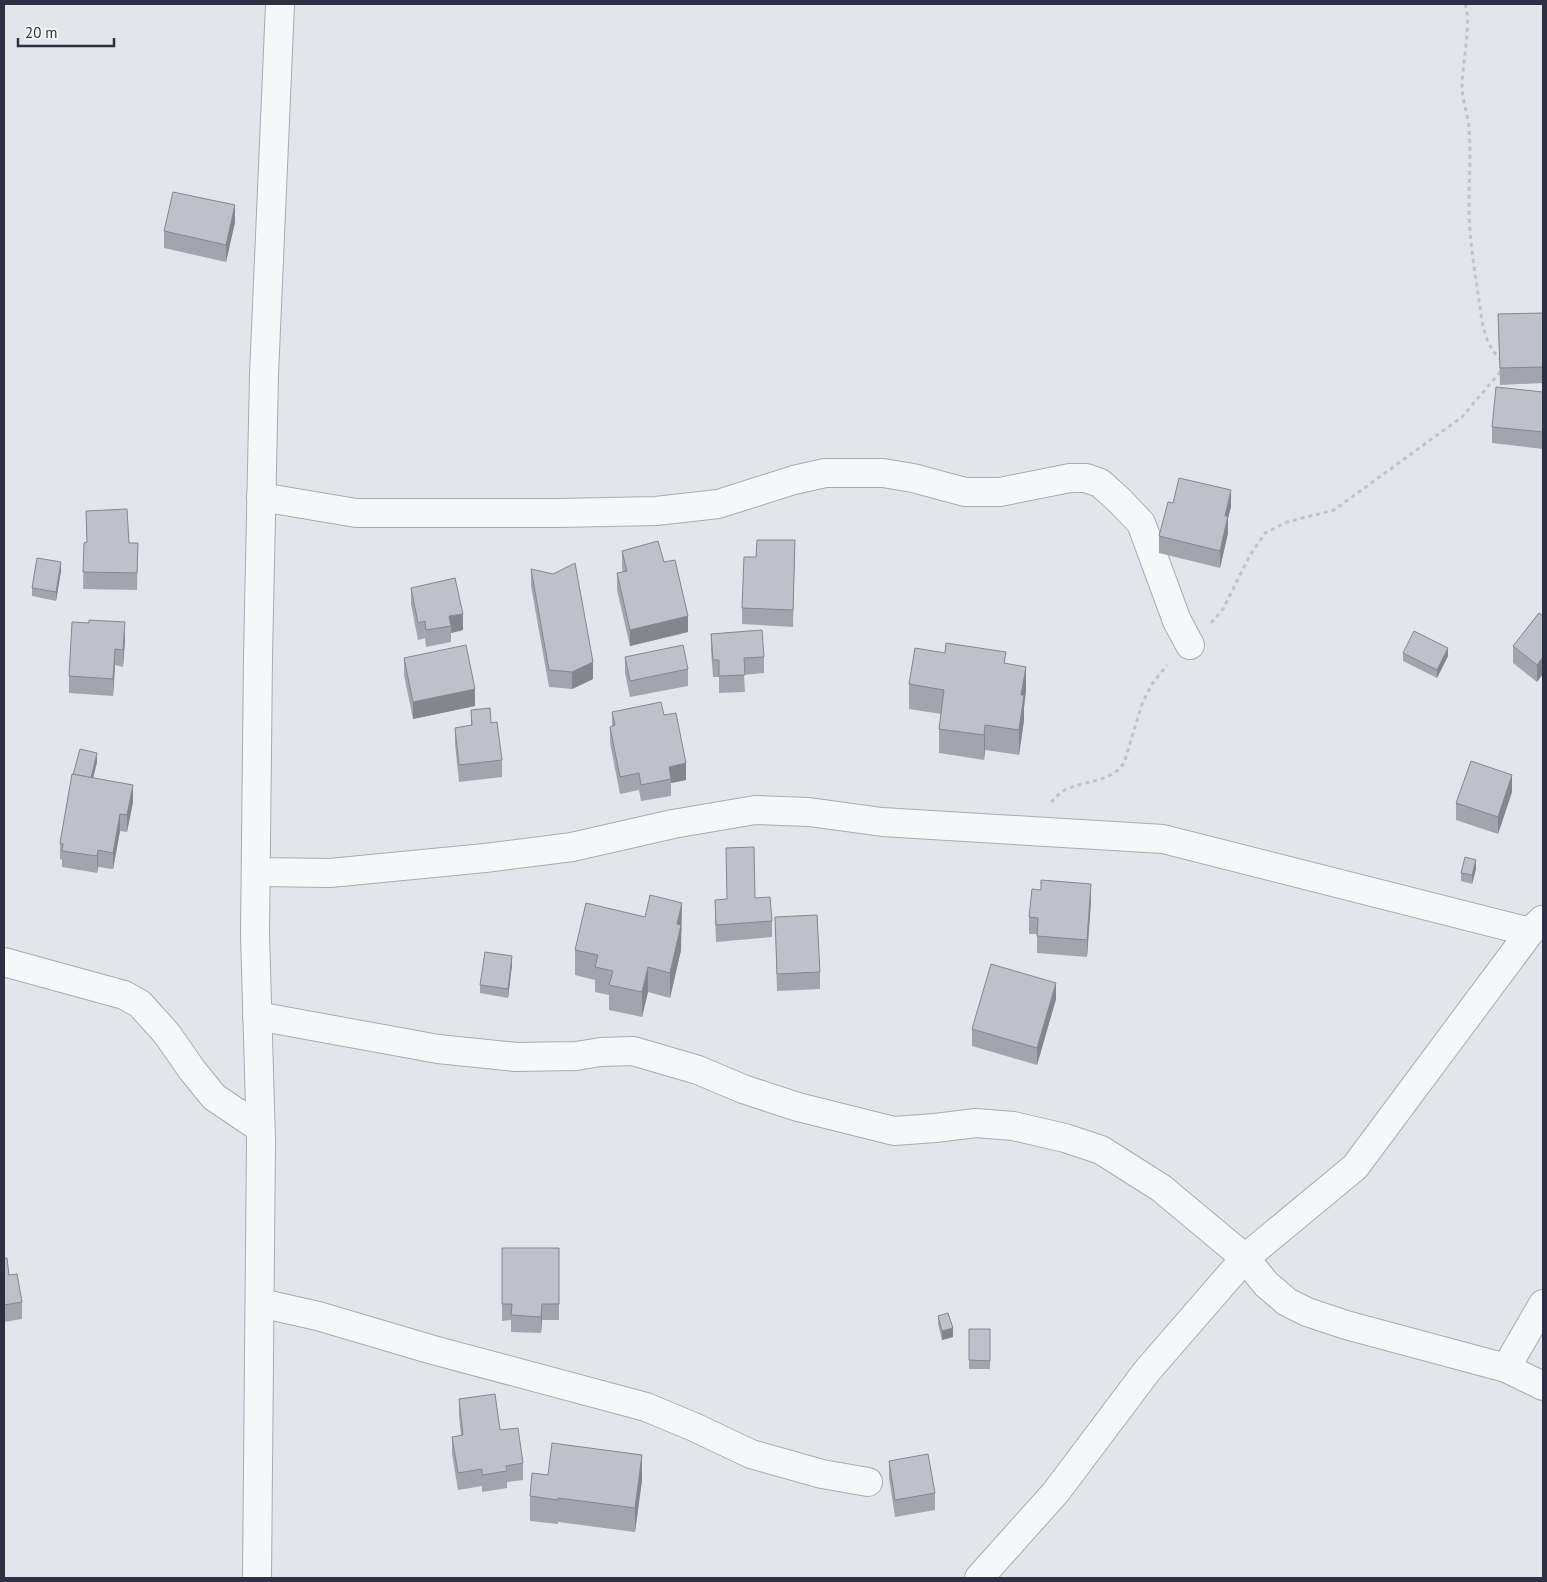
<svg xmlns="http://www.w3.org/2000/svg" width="1547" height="1582" font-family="'PT Sans',sans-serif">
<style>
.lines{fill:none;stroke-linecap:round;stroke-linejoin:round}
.minor-casing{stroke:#a9abb5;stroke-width:30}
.path{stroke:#c1c3c9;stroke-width:3;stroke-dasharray:4 4;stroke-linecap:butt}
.minor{stroke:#f6f7f9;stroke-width:28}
.wall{fill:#a3a5ae}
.shaded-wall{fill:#85868d}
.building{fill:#bec0ca;stroke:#85868d}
</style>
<rect width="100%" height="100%" fill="#e4e5eb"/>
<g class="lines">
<g class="minor-casing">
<g id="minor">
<path d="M261,497L356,513H559L656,511L718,504L794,480L825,473H883L913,478L965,492H1000L1070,478H1086L1100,483L1120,501L1141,523L1177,621L1190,645"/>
<path d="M256,872L330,873L485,858L572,847L673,824L755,810L809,812L882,822L1163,839L1530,932"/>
<path d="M4,962L124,995L140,1004L167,1034L192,1070L214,1097L260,1128"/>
<path d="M257,1016L438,1049L516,1057L576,1056L601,1052L633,1051L698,1070L743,1089L798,1107L894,1131L935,1128L976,1123L1013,1126L1065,1138L1101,1150L1161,1188L1245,1258L1266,1284L1287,1302L1307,1312L1346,1325L1506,1368L1543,1386"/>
<path d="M260,1303L318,1316L433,1350L646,1407L694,1427L751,1454L822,1474L868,1482"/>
<path d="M1506,1368L1543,1304"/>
<path d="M257,1578L261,1140L255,935L258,657L264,375L280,4"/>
<path d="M979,1578L1056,1492L1147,1371L1245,1258L1355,1167L1530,932L1542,920"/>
</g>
</g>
<g class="path">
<path d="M1465,4C1472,19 1462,67 1462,86C1462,100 1468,114 1469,128C1471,154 1469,180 1469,207C1469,236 1474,266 1478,294C1482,318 1482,342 1501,360"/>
<path d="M1211,623L1223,609L1249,557L1265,533L1287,522L1334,510L1462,417L1501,371"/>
<path d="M1051,802C1055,799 1058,794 1063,791C1083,780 1111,783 1124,763L1142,704L1152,684L1167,665"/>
</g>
<use href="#minor" class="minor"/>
</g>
<g class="wall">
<path d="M235,222L226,262L164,248V231Z"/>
<path d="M1543,313V383L1500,385L1498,314Z"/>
<path d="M1543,392V449L1492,443V427Z"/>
<path d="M1231,507L1228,518V533L1220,568L1159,553V536Z"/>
<path d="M86,511L129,543H138L137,590L83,589L84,543L87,542Z"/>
<path d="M795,540L793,627L742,624V608L756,557Z"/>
<path d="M622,551L664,562L688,632L630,646L617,590V573L623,572L622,568Z"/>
<path d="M531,569L593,679L572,689L549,687L531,586Z"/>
<path d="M61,571L56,601L32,596V588Z"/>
<path d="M411,588L463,630L451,633V642L426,647L425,638L418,640L411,604Z"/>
<path d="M1539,613L1537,682L1513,663V646Z"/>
<path d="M711,634L764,657V673L744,675L745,692L719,693V677H713L711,650Z"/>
<path d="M125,639L123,667L115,665L113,696L69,693V676Z"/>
<path d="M1403,653L1448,656L1437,678L1403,661Z"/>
<path d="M625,657L688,669V686L630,697L625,673Z"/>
<path d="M404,658L475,706L413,719L404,675Z"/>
<path d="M1006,663L1026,691L1024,707V720L1019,755L985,750L984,760L939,753V729L941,714L909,709V684Z"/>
<path d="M471,710L502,760V777L459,782L455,744V728L471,725Z"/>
<path d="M612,712L664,715L686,780L671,783V796L641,801L639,790L620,794L610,743V727L612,726Z"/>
<path d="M97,762L93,778L133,802L127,832L120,831L113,869L98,867L97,873L62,867V860L60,859V843L73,775Z"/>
<path d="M1512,792L1498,834L1456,820V803Z"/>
<path d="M1476,869L1472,884L1461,881V873Z"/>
<path d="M755,898L772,921V937L716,942L715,917V900Z"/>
<path d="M1091,901L1087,957L1037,953V934H1029V917Z"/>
<path d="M645,917L682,928L681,932V950L670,998L648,992L642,1017L609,1010V995L595,992V980L575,975V950Z"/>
<path d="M775,917L820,972V989L777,991Z"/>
<path d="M512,965L508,998L480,993V985Z"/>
<path d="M1056,999L1037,1065L972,1046V1029Z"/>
<path d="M502,1248H559V1320H542L541,1333L511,1332V1320L502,1321Z"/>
<path d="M4,1258L9,1275L22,1302V1319L4,1322Z"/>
<path d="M938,1316L953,1337L942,1340L938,1324Z"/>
<rect x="969" y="1329" width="21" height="40"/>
<path d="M459,1399L500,1430L523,1463V1480L507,1482V1488L482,1492V1486L458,1490L452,1454V1437L461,1436L459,1415Z"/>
<path d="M889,1461L935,1493V1510L895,1517L889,1478Z"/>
<path d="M548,1475L642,1480L635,1532L558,1522V1524L530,1521V1496Z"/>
</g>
<g class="shaded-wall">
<path d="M235,205V222L226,262V245Z"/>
<path d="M1231,490V507L1228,518V533L1220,568V551L1225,516Z"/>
<path d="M61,562V571L56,601V592Z"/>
<path d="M463,614V630L451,633V626L449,616Z"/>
<path d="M688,616V632L630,646V630Z"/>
<path d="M125,622V639L123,667V650Z"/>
<path d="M1448,648V656L1437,678V670Z"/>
<path d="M115,649V665L113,696V679Z"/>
<path d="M1543,657V674L1537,682V665Z"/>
<path d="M593,662V679L572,689V672Z"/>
<path d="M1026,667V691L1024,707V720L1019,755V730L1021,695Z"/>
<path d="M475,689V706L413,719V702Z"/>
<path d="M985,725V750L984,760V735Z"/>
<path d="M97,753V762L90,790V781Z"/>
<path d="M686,763V780L671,783L669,767Z"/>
<path d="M1512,775V792L1498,834V817Z"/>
<path d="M133,785V802L127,832V815Z"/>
<path d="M120,814V831L113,869V853Z"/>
<path d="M98,850V867L97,873V856Z"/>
<path d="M1476,860V869L1472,884V875Z"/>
<path d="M1091,884V901L1087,957V940Z"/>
<path d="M682,903L681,950L670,998V973L677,924Z"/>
<path d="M512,956V965L508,998V989Z"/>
<path d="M648,967V992L642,1017V992Z"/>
<path d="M1056,983V999L1037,1065V1048Z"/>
<path d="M542,1304V1320L541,1333V1317Z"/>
<path d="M953,1328V1337L942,1340V1331Z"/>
<path d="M642,1455V1480L635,1532V1508Z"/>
</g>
<g class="building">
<path d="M173,192L235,205L226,245L164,231Z"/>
<path d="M1543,313V367L1500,368L1498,314Z"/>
<path d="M1496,387L1543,392V432L1492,427Z"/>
<path d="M1179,478L1231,490L1225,516H1228L1220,551L1159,536L1168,502L1173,503Z"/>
<path d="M127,509L129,543H138L137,573L83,572L84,543L87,542L86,511Z"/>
<path d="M757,540H795L793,610L742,608L744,557H756Z"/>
<path d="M658,541L664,562L675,560L688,616L630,630L617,573L627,571L622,551Z"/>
<path d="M37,558L61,562L56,592L32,588Z"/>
<path d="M575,563L593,662L572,672L549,670L531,569L553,574Z"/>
<path d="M455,578L463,614L449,616L451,626L426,630L425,621L418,623L411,588Z"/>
<path d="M1539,613L1543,616V657L1537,665L1513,646Z"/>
<path d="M89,620L125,622L123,650L115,649L113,679L69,676L72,622L89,623Z"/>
<path d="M762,630L764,657L744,658L745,675L719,676V660H713L711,634Z"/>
<path d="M1414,631L1448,648L1437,670L1403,653Z"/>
<path d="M946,643L1006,652L1004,663L1026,667L1021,695H1024L1019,730L985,725L984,735L939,729L944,690L909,684L915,648L945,653Z"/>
<path d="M466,645L475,689L413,702L404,658Z"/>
<path d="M683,645L688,669L630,681L625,657Z"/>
<path d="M661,702L664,715L676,713L686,763L669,767L671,779L641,785L639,773L620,777L610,727L615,725L612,712Z"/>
<path d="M490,708L491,723L497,722L502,760L459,765L455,728L472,725L471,710Z"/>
<path d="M80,749L97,753L91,778L73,775Z"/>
<path d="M1471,761L1512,775L1498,817L1456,803Z"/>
<path d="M72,774L133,785L127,815L120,814L113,853L98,850L97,856L62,851L63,844L60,843Z"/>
<path d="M754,847L755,898L770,897L772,921L716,925L715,900L727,899L726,848Z"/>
<path d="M1465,857L1476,860L1472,875L1461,873Z"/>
<path d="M1041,880L1091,884L1087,940L1037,936L1038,918L1029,917L1032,889L1041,890Z"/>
<path d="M650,895L682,903L677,924L681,925L670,973L648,967L642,992L609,985L613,971L595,967L598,955L575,950L586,903L645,917Z"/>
<path d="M817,915L820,972L777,974L775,917Z"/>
<path d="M485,952L512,956L508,989L480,985Z"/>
<path d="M991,964L1056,983L1037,1048L972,1029Z"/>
<path d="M502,1248H559V1304H542L541,1317L511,1315L512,1304H502Z"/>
<path d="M4,1258H7L9,1275L17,1274L22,1302L4,1305Z"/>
<path d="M948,1313L953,1328L942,1331L938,1316Z"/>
<path d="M969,1329H990V1361L969,1360Z"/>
<path d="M495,1394L500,1430L518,1428L523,1463L506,1466L507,1471L482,1475V1469L458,1473L452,1437L463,1435L459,1399Z"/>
<path d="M552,1443L642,1455L635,1508L558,1498V1500L530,1496L532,1473L548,1475Z"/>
<path d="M928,1454L935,1493L895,1500L889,1461Z"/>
</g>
<rect width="1547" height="1582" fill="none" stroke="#2c3042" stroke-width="10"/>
<path d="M18 38v8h96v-8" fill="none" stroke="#2c3042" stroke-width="2.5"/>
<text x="25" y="38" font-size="15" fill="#2c3042" stroke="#f3f4f8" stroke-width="4" paint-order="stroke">20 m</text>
</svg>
